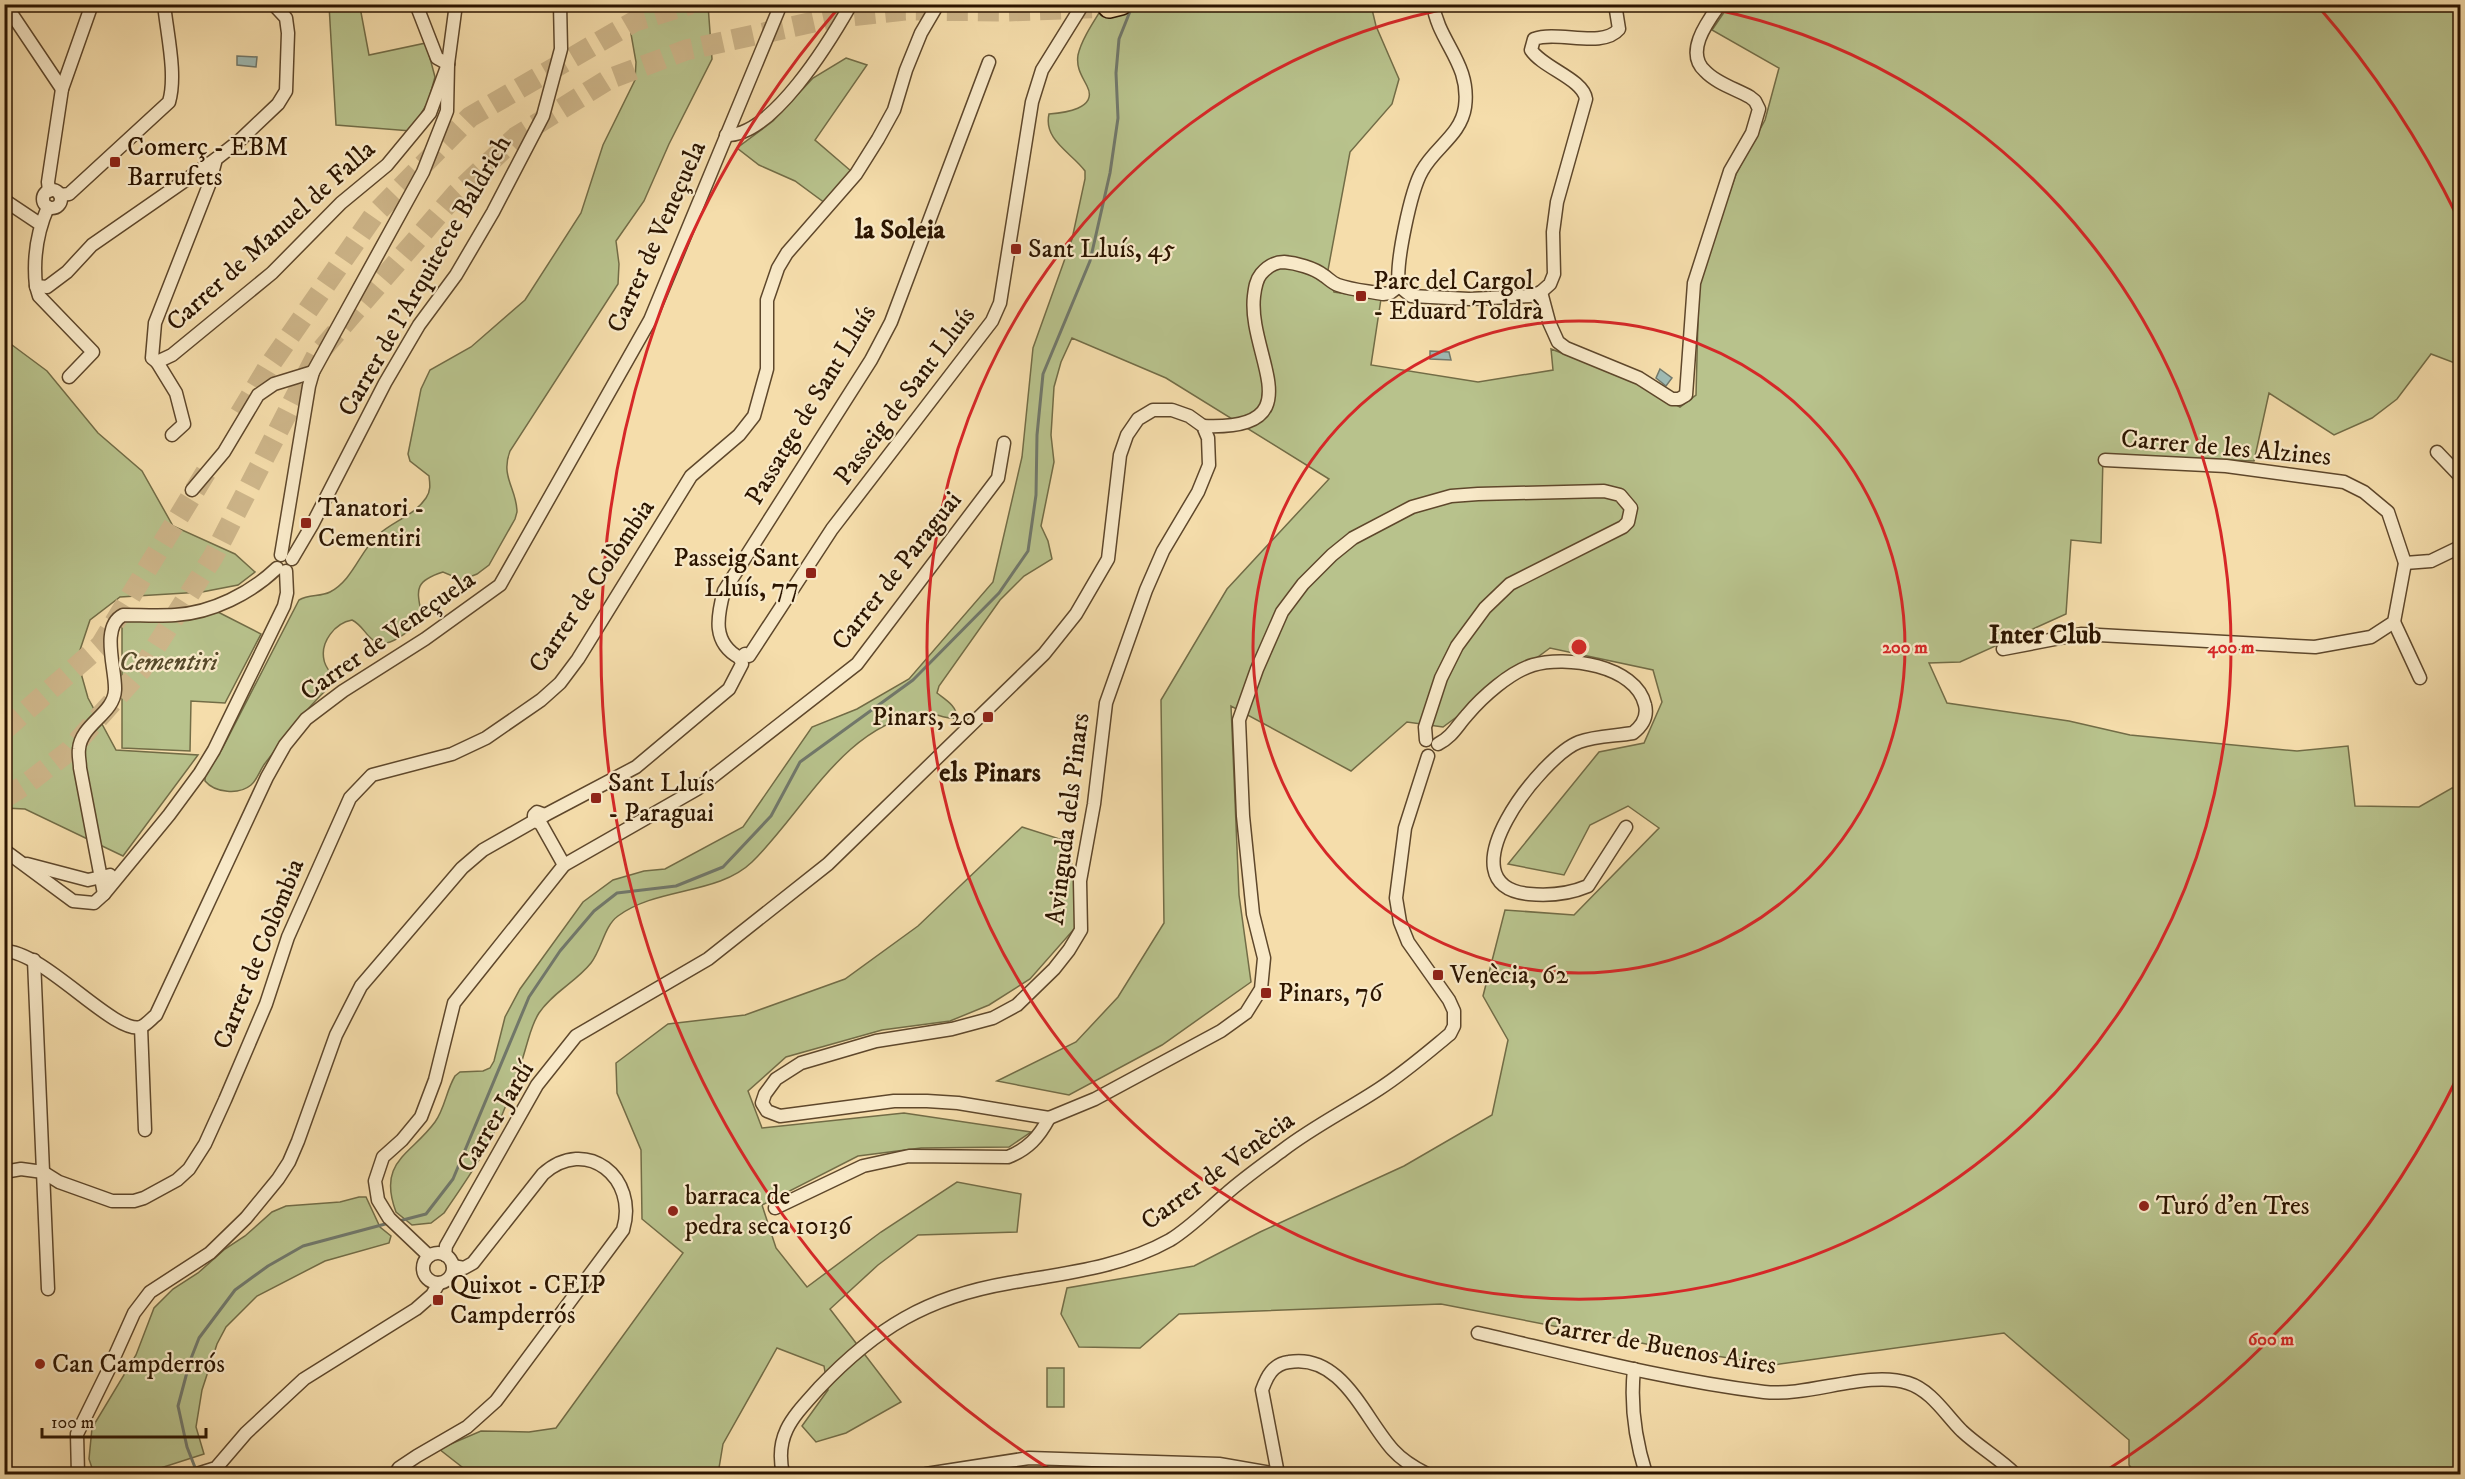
<svg xmlns="http://www.w3.org/2000/svg" width="2465" height="1479" font-family="'IM FELL DW Pica',serif">
<style>
.green{fill:#b8c28c;stroke:#726c46;stroke-width:1.5}
.water{fill:#9fbab3;stroke:#71786b;stroke-width:1.5}
.lines{fill:none;stroke-linecap:round;stroke-linejoin:round}
.stream{stroke:#71786b;stroke-width:3}
.motorway-tunnel{stroke:#cdb589;stroke-width:21;stroke-dasharray:21 10;stroke-linecap:butt}
.minor-casing{stroke:#5e472b;stroke-width:15}
.motorway-casing{stroke:#2c1500;stroke-width:24}
.minor{stroke:#f8e9c8;stroke-width:12}
.motorway{stroke:#f5ddab;stroke-width:21}
.ring{fill:none;stroke:#d62828;stroke-width:3}
.poi-dot{fill:#8f2418;stroke:#f8e9c8;stroke-width:2}
.labels{text-anchor:middle;dominant-baseline:central;stroke-width:4.5;stroke-linejoin:round;paint-order:stroke}
.poi-label{font-size:26px;fill:#2c1500;stroke:#f8e9c8;text-anchor:start}
.street-label{font-size:26px;fill:#2c1500;stroke:#f8e9c8}
.park-label{font-size:26px;font-style:italic;fill:#56492a;stroke:#f8e9c8}
.neighbourhood-label{font-size:27px;font-weight:bold;fill:#2c1500;stroke:#f8e9c8}
.centre{fill:#d62828;stroke:#f8e9c8;stroke-width:3}
.ring-label{font-size:18px;text-anchor:middle;font-weight:bold;fill:#d62828;stroke:#f8e9c8;stroke-width:4.5;stroke-linejoin:round;paint-order:stroke}
</style>
<rect width="100%" height="100%" fill="#f5ddab"/>
<filter id="stains"><feTurbulence type="fractalNoise" baseFrequency=".00333" numOctaves="4"/><feColorMatrix values="0 0 0 0 .2 0 0 0 0 .09 0 0 0 0 .02 0 0 0 .5 -.17"/></filter>
<radialGradient id="worn" r=".72"><stop offset=".6" stop-color="#630" stop-opacity="0"/><stop offset="1" stop-color="#630" stop-opacity=".3"/></radialGradient>
<g class="green">
<path d="M329,5H355L360,7L369,55L426,43L435,77L428,102L411,131L336,125Z"/>
<path d="M634,5H708L712,59L669,144L644,201L616,241L619,264L618,284L510,451C500,477 517,489 517,512L515,519L489,565L477,574L462,580L443,572C411,582 418,592 422,618C412,629 387,652 373,640C365,634 362,625 352,620C335,623 320,642 324,660C325,668 333,674 335,682C309,704 287,735 266,762C260,769 258,779 251,785C239,795 215,793 205,781V775L222,749L299,600C309,594 320,597 330,592C353,580 360,551 378,535C393,521 414,516 426,498C431,491 430,484 429,476L410,461L408,454L421,389L430,370L471,347L525,300L581,213L603,145L635,80L636,62L631,34V18Z"/>
<path d="M1104,5H1371L1376,26L1399,79L1392,104L1350,152L1328,270L1334,292L1381,299L1371,365L1478,382L1553,370L1551,349L1625,377L1680,407L1696,395L1699,282L1736,174L1765,120L1779,68L1712,30L1729,5H2460V365L2431,354L2397,399L2372,418L2334,435L2269,393L2254,461L2103,456L2101,543L2071,540L2066,614L1960,662L1929,663L1947,703L2069,721L2130,735L2297,751L2348,746L2355,806L2419,807L2452,788H2460V1474H2136L2129,1465V1440L2004,1333L1773,1365L1672,1349L1441,1304L1179,1314L1140,1348L1079,1347L1061,1314L1067,1288L1194,1266L1260,1232L1404,1166L1492,1115L1508,1040L1483,996L1505,910L1574,915L1659,828L1628,806L1590,825L1564,875L1508,864L1599,752L1644,743L1662,702L1653,670L1550,648L1443,727L1407,722L1351,771L1231,706L1239,895L1251,982L1162,1045L1069,1095L997,1081L1076,1042L1118,997L1164,923L1161,700L1227,589L1329,479L1166,378L1072,338L1061,362L1054,387L1051,435L1054,462L1041,526L1048,541L1052,559L1024,576L1000,600L939,686L937,693C946,700 957,706 957,718C943,720 935,711 922,713C842,727 805,810 752,862C718,895 657,887 618,916C604,926 602,949 591,963C576,982 553,992 539,1013C532,1024 530,1034 526,1047C520,1069 511,1093 502,1115C489,1148 464,1184 444,1213L431,1223L412,1225L396,1212C377,1161 411,1155 435,1122C445,1108 446,1091 455,1076L460,1072L483,1071L490,1068L494,1061L505,1017L520,989L583,902L613,880L644,871L665,869L743,827L812,727L857,709L909,679L993,582L1022,457L1033,348L1072,239L1085,179V171C1072,153 1043,140 1049,114C1063,113 1099,109 1087,86C1082,76 1076,68 1078,55C1082,38 1095,20 1104,5Z"/>
<path d="M846,58L867,65L815,140L851,171L825,203L795,181L759,165L737,148L773,121L813,78Z"/>
<path d="M4,339L47,371L98,433L142,471L173,526L235,554L255,572L238,585L202,592L120,597L90,620L77,659L88,698L116,750L198,755L123,856L25,809L5,808Z"/>
<path d="M214,610L261,634L225,703L191,701L190,751L122,748V617Z"/>
<path d="M1022,827L1063,840L1076,876L1075,928L1030,979L989,1005L950,1021L882,1030L786,1057L748,1091L762,1128L904,1113L1031,1132L1009,1147L921,1148L858,1156L762,1205L776,1248L807,1287L881,1232L957,1182L1021,1194L1017,1232L918,1235L878,1265L830,1309L901,1402L846,1433L816,1442L802,1426L828,1390L824,1366L777,1348L723,1444L718,1474H471L439,1449L481,1431L529,1432L556,1428L683,1253L642,1219L641,1150L617,1093L616,1063L668,1024L745,1015L845,979L918,926Z"/>
<path d="M359,1197H366L380,1227L391,1236L389,1243L325,1261L257,1296L226,1327L217,1344L202,1390L196,1427L204,1454L142,1474H94L89,1459L92,1428L136,1355L154,1308L173,1289L198,1273L225,1249L245,1236L272,1212L286,1206L340,1202Z"/>
<rect x="1047" y="1368" width="17" height="39"/>
</g>
<g class="water">
<path d="M237,56L257,57L256,67L237,65Z"/>
<path d="M1430,351L1449,352L1451,360L1430,359Z"/>
<path d="M1660,369L1672,378L1666,386L1656,378Z"/>
<path d="M5,1370H10L11,1393H5Z"/>
</g>
<g class="lines">
<g class="stream">
<path d="M399,1221L426,1214L453,1179L529,997L560,951L594,911L617,893L676,886L723,867L771,816L800,762L913,680L999,593L1028,551L1036,495L1037,435L1043,374L1090,261L1110,173L1118,118L1116,73L1119,39L1133,4"/>
<path d="M196,1470L187,1447L178,1406L190,1361L199,1338L235,1290L268,1266L303,1246L389,1223"/>
</g>
<g class="motorway-tunnel">
<path d="M240,414L267,369L374,215L470,117L635,21L691,4"/>
<path d="M4,730L101,645L206,472"/>
<path d="M4,798L25,785L69,751L141,670L213,557L317,355L456,194L516,137L609,79L686,50L832,18L905,10L1008,11L1109,7"/>
</g>
<g class="minor-casing">
<g id="minor">
<path d="M5,4L62,89"/>
<path d="M273,4L286,18L288,33L286,91L278,104L239,141L216,159L209,185L155,323L152,358L157,362L172,355L272,273L341,203L387,165L430,113L448,64"/>
<path d="M416,4L437,58L448,64"/>
<path d="M1433,4C1438,42 1471,63 1465,107C1461,135 1434,148 1422,171C1411,190 1395,264 1399,286L1411,296L1469,299L1531,296L1541,292L1550,284L1554,274L1553,232L1557,202L1586,99C1583,79 1543,68 1531,50L1534,39C1558,30 1602,49 1619,29L1615,4"/>
<path d="M726,135C772,137 830,41 851,4"/>
<circle cx="52" cy="199" r="9"/>
<path d="M49,191L48,182L62,89L92,4"/>
<path d="M60,195L69,194L169,102C177,75 167,34 164,4"/>
<path d="M4,200L40,224"/>
<path d="M48,207C37,232 33,258 36,286L47,287L67,272L92,245L216,159"/>
<path d="M36,286L39,296L93,352L69,377"/>
<path d="M1541,292L1549,322L1558,342L1566,348L1639,378L1672,399H1679L1686,395L1694,283L1730,171L1752,133L1759,109L1755,101L1750,97C1736,89 1716,83 1705,71C1684,52 1708,21 1720,4"/>
<path d="M157,362L176,393L184,424L172,435"/>
<path d="M1203,426C1317,431 1247,356 1254,296C1255,288 1256,280 1261,274C1267,267 1275,262 1284,262C1296,263 1314,268 1323,275C1328,278 1332,283 1338,285C1352,290 1368,291 1383,294L1390,293L1399,286"/>
<path d="M2437,452L2460,476"/>
<path d="M192,490L224,452L258,395L274,384L313,372"/>
<path d="M281,555L309,386L313,372L423,172L447,111L448,64L456,4"/>
<path d="M292,559L312,525L385,383L419,325L456,275L493,212L543,116L561,49L560,4"/>
<path d="M2405,563L2431,561L2460,547"/>
<path d="M2394,622L2420,678"/>
<path d="M2003,649L2081,634L2315,647L2371,637L2394,622L2405,563L2388,512L2364,492L2344,482L2226,466L2105,460"/>
<path d="M749,656L832,529L992,321L1000,303L1032,102L1042,70L1083,4"/>
<path d="M740,658C712,643 717,617 724,591L871,360L891,322L989,62"/>
<path d="M1438,744C1452,737 1457,726 1467,715C1482,697 1510,672 1533,665C1565,655 1636,665 1645,705C1648,717 1642,726 1633,733C1616,736 1595,736 1579,742C1542,756 1440,885 1529,894C1549,896 1569,894 1588,886L1626,827"/>
<path d="M545,815L636,767L729,689L742,664L740,658L745,654"/>
<path d="M545,815L537,812L534,815V820L541,824L564,865"/>
<path d="M4,850L73,901L94,903L104,894L169,815L200,773L214,750L284,606L287,593L286,571"/>
<path d="M27,864L88,880L110,875"/>
<path d="M104,894L80,768C80,762 78,755 79,749C81,724 114,714 115,690C116,669 100,627 123,615C140,615 158,616 175,615C212,613 251,593 277,568"/>
<path d="M4,951C44,951 114,1035 141,1027C146,1025 152,1018 156,1015L267,777L285,745L306,719L343,691L425,639L500,585L650,320L781,4"/>
<path d="M34,960L48,1289"/>
<path d="M141,1027L145,1130"/>
<path d="M4,1172L21,1169L43,1172L59,1182L112,1201H134L144,1198L177,1180L189,1169L205,1144L225,1100L266,1004L288,937L350,798L372,775L452,754L486,738L541,700L560,683L578,659L691,476L739,435L754,416L767,369V300L778,268L787,253L856,174L878,139L894,110L906,70L921,33L938,4"/>
<path d="M775,1208L863,1166L909,1156L1008,1157C1028,1149 1039,1137 1049,1118"/>
<circle cx="438" cy="1268" r="15"/>
<path d="M445,1255L446,1246L537,1085L576,1036L708,959L828,864L1044,654L1076,614L1108,559L1120,455L1127,435L1138,419L1153,410H1172L1189,416L1203,426L1208,438L1209,465L1198,492L1163,551L1146,590L1106,703L1094,804L1080,881L1081,930L1069,950L1054,969L1017,1005L993,1018L952,1029L876,1041L801,1063L776,1079L765,1094L762,1103L767,1111L780,1116L894,1101H927L958,1103L1049,1118L1095,1099L1221,1031L1246,1013L1261,989L1264,958L1253,914L1243,816L1239,720L1257,669L1282,612L1303,584L1332,555L1353,538L1412,507L1451,496L1478,494L1604,491L1620,495L1631,508L1628,522L1623,527L1510,584L1485,608L1457,646L1441,678L1425,727L1426,740"/>
<path d="M429,1256L389,1218L378,1200L375,1181L383,1157L402,1140L421,1117L435,1080L454,1003L564,865L697,789L857,664L998,478L1004,443"/>
<path d="M1478,1333C1573,1355 1667,1380 1764,1392C1809,1397 1868,1370 1908,1383C1931,1390 1946,1415 1962,1431C1979,1447 1999,1458 2015,1474"/>
<path d="M1634,1369C1630,1406 1635,1439 1646,1474"/>
<path d="M78,1474L77,1434L108,1371L134,1313L150,1292L210,1253L246,1218L278,1179L289,1162L298,1141L336,1035L361,986L462,868L483,850L534,821"/>
<path d="M197,1474L216,1468L246,1433L304,1379L416,1309L432,1295L439,1283"/>
<path d="M395,1474L399,1468L417,1456L467,1427L496,1401L623,1230C639,1178 586,1135 543,1174L473,1263L464,1268L453,1266"/>
<path d="M783,1474C774,1434 794,1416 819,1388C876,1328 927,1297 1009,1283C1065,1273 1120,1268 1170,1240C1191,1227 1207,1210 1226,1194C1244,1178 1264,1164 1283,1150C1313,1127 1347,1110 1379,1089C1404,1073 1427,1053 1450,1034L1454,1026V1011L1449,1000L1408,942L1400,922L1396,898L1405,828L1428,756"/>
<path d="M926,1474L1029,1458L1219,1464L1278,1474"/>
<path d="M1278,1474L1262,1390C1267,1376 1273,1364 1289,1362C1342,1353 1364,1418 1393,1450C1402,1460 1415,1468 1427,1474"/>
</g>
</g>
<g class="motorway-casing">
<path id="motorway" d="M1109,7L1121,4"/>
</g>
<use href="#minor" class="minor"/>
<use href="#motorway" class="motorway"/>
</g>
<g class="ring">
<circle cx="1579" cy="647" r="326"/>
<path d="M1692 5A652 652 0 1 1 1466 5"/>
<path d="M2458 1076A978 978 0 0 1 2104 1472M1054 1472A978 978 0 0 1 841 5M2317 5A978 978 0 0 1 2458 218"/>
</g>
<g class="poi-dot">
<rect x="109" y="156" width="12" height="12" rx="3"/>
<rect x="1010" y="243" width="12" height="12" rx="3"/>
<rect x="1355" y="290" width="12" height="12" rx="3"/>
<rect x="300" y="517" width="12" height="12" rx="3"/>
<rect x="805" y="567" width="12" height="12" rx="3"/>
<rect x="982" y="711" width="12" height="12" rx="3"/>
<rect x="590" y="792" width="12" height="12" rx="3"/>
<rect x="1432" y="969" width="12" height="12" rx="3"/>
<rect x="1260" y="987" width="12" height="12" rx="3"/>
<circle cx="2144" cy="1206" r="6"/>
<circle cx="673" cy="1211" r="6"/>
<rect x="432" y="1294" width="12" height="12" rx="3"/>
<circle cx="40" cy="1364" r="6"/>
</g>
<g class="labels">
<g class="poi-label">
<text x="127" y="147">Comerç - EBM<tspan x="127" dy="30">Barrufets</tspan></text>
<text x="1028" y="249">Sant Lluís, 45</text>
<text x="1373" y="281">Parc del Cargol<tspan x="1373" dy="30">- Eduard Toldrà</tspan></text>
<text x="318" y="508">Tanatori -<tspan x="318" dy="30">Cementiri</tspan></text>
<text x="799" y="558" text-anchor="end">Passeig Sant<tspan x="799" dy="30">Lluís, 77</tspan></text>
<text x="976" y="717" text-anchor="end">Pinars, 20</text>
<text x="608" y="783">Sant Lluís<tspan x="608" dy="30">- Paraguai</tspan></text>
<text x="1450" y="975">Venècia, 62</text>
<text x="1278" y="993">Pinars, 76</text>
<text x="685" y="1196">barraca de<tspan x="685" dy="30">pedra seca 10136</tspan></text>
<text x="2156" y="1206">Turó d'en Tres</text>
<text x="450" y="1285">Quixot - CEIP<tspan x="450" dy="30">Campderrós</tspan></text>
<text x="52" y="1364">Can Campderrós</text>
</g>
<g class="street-label">
<text transform="translate(271 236) rotate(-42)">Carrer de Manuel de Falla</text>
<text transform="translate(657 237) rotate(-66)">Carrer de Veneçuela</text>
<text transform="translate(425 276) rotate(-60)">Carrer de l'Arquitecte Baldrich</text>
<text transform="translate(905 396) rotate(-53)">Passeig de Sant Lluís</text>
<text transform="translate(811 405) rotate(-59)">Passatge de Sant Lluís</text>
<text transform="translate(2226 448) rotate(5)">Carrer de les Alzines</text>
<text transform="translate(897 571) rotate(-52)">Carrer de Paraguai</text>
<text transform="translate(592 586) rotate(-56)">Carrer de Colòmbia</text>
<text transform="translate(388 636) rotate(-35)">Carrer de Veneçuela</text>
<text transform="translate(1068 819) rotate(-83)">Avinguda dels Pinars</text>
<text transform="translate(259 954) rotate(-68)">Carrer de Colòmbia</text>
<text transform="translate(496 1117) rotate(-59)">Carrer Jardí</text>
<text transform="translate(1218 1171) rotate(-36)">Carrer de Venècia</text>
<text transform="translate(1660 1346) rotate(10)">Carrer de Buenos Aires</text>
</g>
<g class="park-label">
<text x="168" y="662">Cementiri</text>
</g>
<g class="neighbourhood-label">
<text x="900" y="230">la Soleia</text>
<text x="2045" y="635">Inter Club</text>
<text x="990" y="773">els Pinars</text>
</g>
</g>
<circle cx="1579" cy="647" r="9" class="centre"/>
<g class="ring-label">
<text x="1905" y="653">200 m</text>
<text x="2231" y="653">400 m</text>
<text x="2271" y="1345">600 m</text>
</g>
<rect width="2465" height="1479" fill="none" stroke="#f5ddab" stroke-width="24"/>
<rect x="6" y="6" width="2453" height="1467" fill="none" stroke="#2c1500" stroke-width="3"/>
<rect x="12" y="12" width="2441" height="1455" fill="none" stroke="#2c1500" stroke-width="1.5"/>
<path d="M42 1428v9h164v-9" fill="none" stroke="#2c1500" stroke-width="3"/>
<text x="51" y="1428" font-size="18" fill="#2c1500" stroke="#f8e9c8" stroke-width="4.5" paint-order="stroke">100 m</text>
<rect width="100%" height="100%" filter="url(#stains)"/>
<rect width="100%" height="100%" fill="url(#worn)"/>
</svg>
